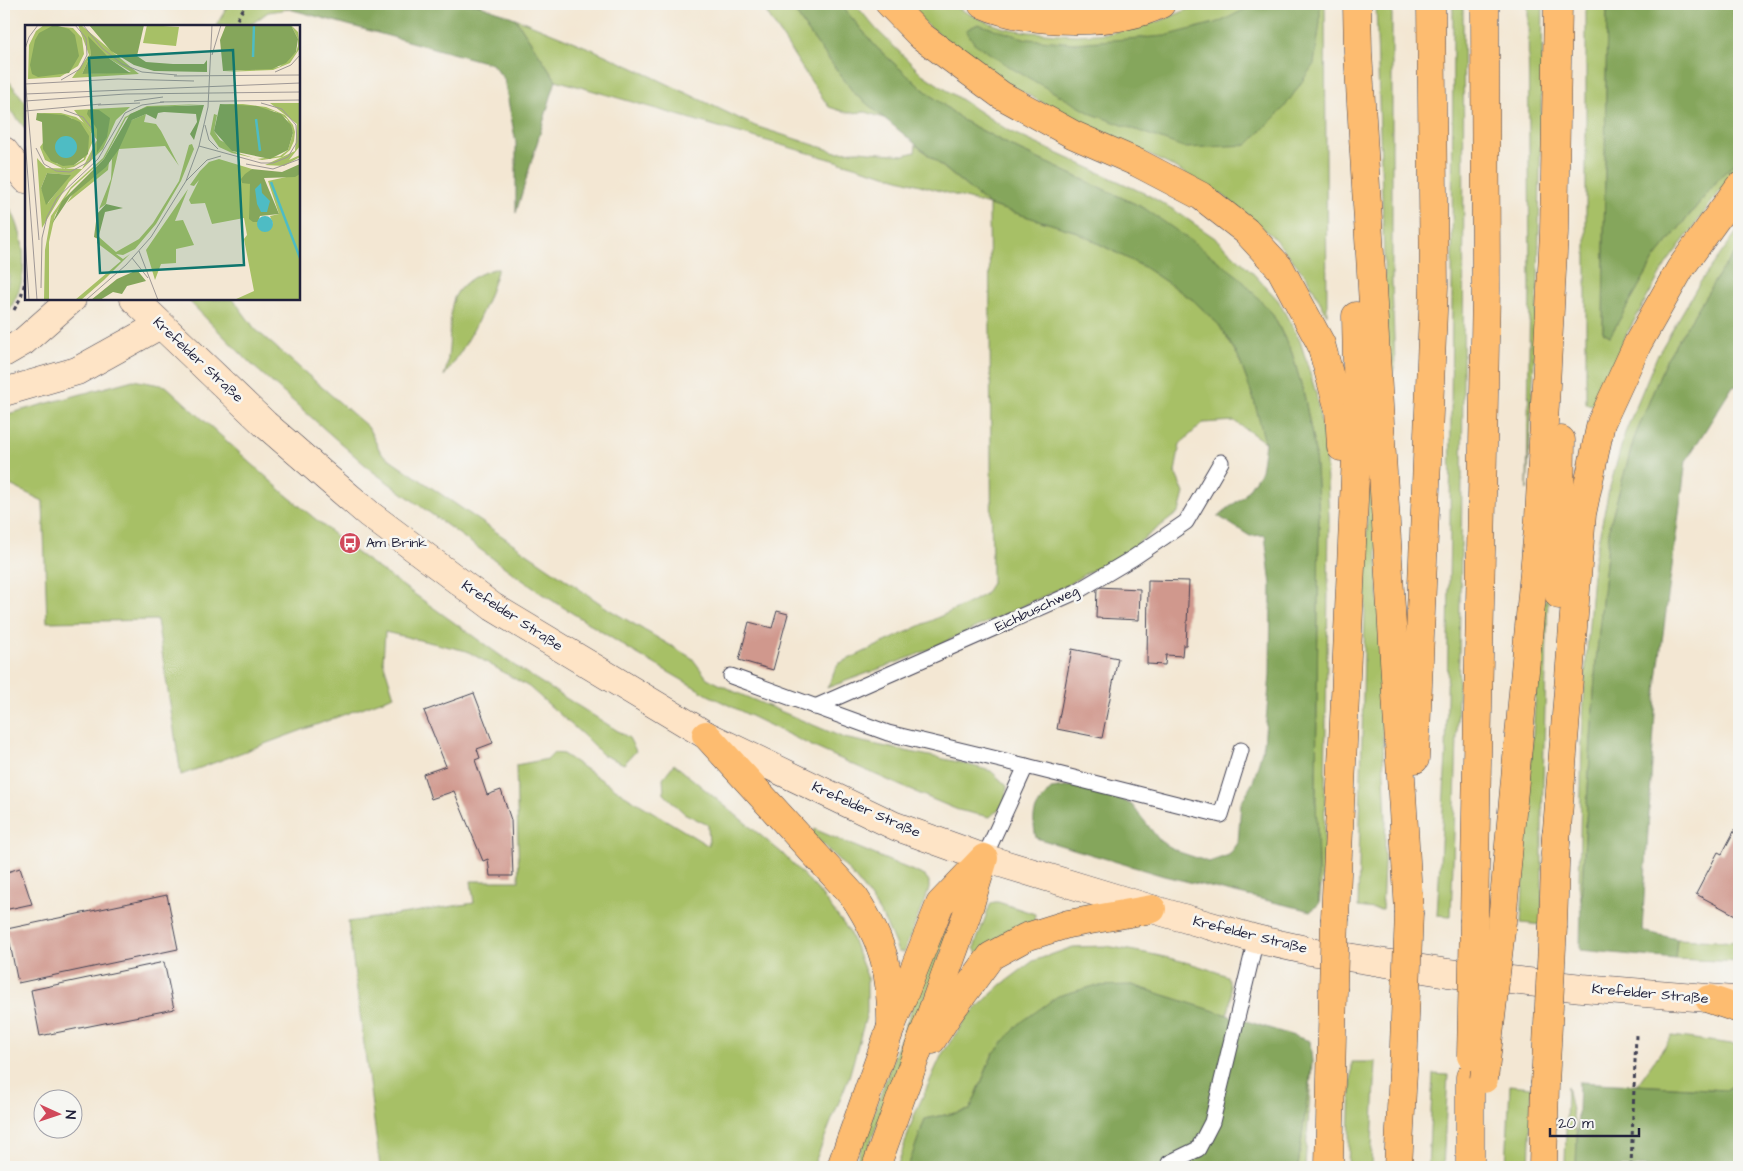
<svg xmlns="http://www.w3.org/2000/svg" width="1743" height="1171" font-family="'Architects Daughter',sans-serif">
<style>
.green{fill:#a7c066;stroke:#647150}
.forest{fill:#85a65b;stroke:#54644b}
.building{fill:#d0988d}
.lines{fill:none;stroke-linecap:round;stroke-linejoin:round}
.service-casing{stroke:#414052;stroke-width:17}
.secondary-casing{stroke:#414052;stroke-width:29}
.motorway-casing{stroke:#414052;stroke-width:29}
.path{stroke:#414052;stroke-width:3;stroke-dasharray:4 4;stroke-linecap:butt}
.service{stroke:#fff;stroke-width:15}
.secondary{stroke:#fee4c6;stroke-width:28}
.motorway{stroke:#fdbc70;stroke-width:28}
.motorway-bridge-casing{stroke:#414052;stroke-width:29;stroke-linecap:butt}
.motorway-bridge{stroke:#fdbc70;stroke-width:28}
.labels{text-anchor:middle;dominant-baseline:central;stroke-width:5;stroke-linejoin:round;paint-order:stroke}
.street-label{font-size:14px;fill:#22223b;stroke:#f6f6f2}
.poi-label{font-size:14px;fill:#22223b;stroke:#f6f6f2;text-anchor:start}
.inset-river{fill:none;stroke:#4ebcc4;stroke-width:2.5}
.inset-road{fill:none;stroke:#9f9896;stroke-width:1}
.view{fill:#0f766e;fill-opacity:0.15;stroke:#0f766e;stroke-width:2.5}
.inset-edge{fill:none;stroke:#22223b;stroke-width:2.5}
</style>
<rect width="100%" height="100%" fill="#f6f6f2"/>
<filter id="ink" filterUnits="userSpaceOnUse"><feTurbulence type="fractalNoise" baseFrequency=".02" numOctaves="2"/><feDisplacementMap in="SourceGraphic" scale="10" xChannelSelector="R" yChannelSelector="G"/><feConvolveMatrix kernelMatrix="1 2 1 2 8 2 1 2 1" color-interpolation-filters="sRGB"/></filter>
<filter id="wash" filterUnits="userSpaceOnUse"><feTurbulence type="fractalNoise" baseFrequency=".0096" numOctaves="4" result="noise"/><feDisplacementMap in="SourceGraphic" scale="20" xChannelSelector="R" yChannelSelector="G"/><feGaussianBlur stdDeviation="1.12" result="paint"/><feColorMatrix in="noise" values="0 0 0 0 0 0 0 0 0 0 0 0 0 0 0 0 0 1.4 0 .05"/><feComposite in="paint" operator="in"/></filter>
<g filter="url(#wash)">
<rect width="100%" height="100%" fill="#f3e7d3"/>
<g class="green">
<path d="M229,4H279L289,9L268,12L249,26H216Z"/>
<path d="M761,4H790L807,30L854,93L889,120L866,112L848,113L829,107L804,71Z"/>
<path d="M840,4H855L876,29L922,74L1009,131L1148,195L1174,210L1215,238L1248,268L1278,300L1300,341L1316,393L1325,448L1329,516L1324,860L1319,904L1316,794L1319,517L1315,452L1305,399L1292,353L1272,313L1144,208L1017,149L964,121L918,85L877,48Z"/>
<path d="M906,4H949L980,19L1004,28L1029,32L1076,35L1110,33L1160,21L1201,4H1325L1327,315L1307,277L1272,236L1224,196L1176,168L1054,109L995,77L927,25Z"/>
<path d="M1376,4H1392V283L1395,366L1388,388Z"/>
<path d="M1453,4H1463C1465,308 1463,612 1451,916L1437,915L1446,755L1450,526L1452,302Z"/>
<path d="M1528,4H1543L1538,288L1527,490L1530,287Z"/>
<path d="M1586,4H1607L1603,332L1610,336L1655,258L1721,176L1739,159V169L1729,179L1666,264L1625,337L1596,405L1586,404Z"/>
<path d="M515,18L594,50L653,77L755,126L836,152L859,151L904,155L915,152L916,145L989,205L1074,231L1144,267L1193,300L1219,325L1238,356L1254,400L1266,443L1234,421L1203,423L1180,444L1175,472L1184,493L1179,512L1121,556L1085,574L1066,586L914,656L827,688L838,664L971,602L985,594L992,583L989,205L556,80Z"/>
<path d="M4,75L26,103V129L4,103Z"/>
<path d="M4,200C21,220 28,258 21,284C17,297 11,308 4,319V302L9,276L4,256Z"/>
<path d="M1739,229V248L1721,271L1666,360L1634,439L1610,524L1596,661L1581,900L1579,885L1582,739L1586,662L1594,561L1609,490L1625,433L1657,356L1699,284Z"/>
<path d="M498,268C487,307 469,343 444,376C446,370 448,363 448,357C451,340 448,314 454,298C462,281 481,272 498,268Z"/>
<path d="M187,299H233L255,329L368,427L381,453L610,610L692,658L707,678L735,692L844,738L958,762L991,771L1007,786L1005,803L990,817L958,810L901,786L814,747L708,695L632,651L539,592L372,471L251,364Z"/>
<path d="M133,380L166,386L284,493L354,551L515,666L629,738L636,751L624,764L603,755L583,735L529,687L467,651L385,632L383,661L394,696L181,775L157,620L47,622L43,501L4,482V415Z"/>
<path d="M1369,442L1374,461L1384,775L1386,820L1382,910L1358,907Z"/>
<path d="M1548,595L1542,820V925L1521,923L1527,816L1542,606Z"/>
<path d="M554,753L563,754L623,794L709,846L708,825L684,813L664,794L663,778L674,764L782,853L816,888L849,931L867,976V1013L849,1077L813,1167H380L348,922L474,903L471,881H519L516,765L548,759Z"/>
<path d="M814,829L925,876L929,881V889L904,952H898C881,904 850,868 812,835Z"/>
<path d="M994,902H998L1035,914L1034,922L978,954L974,948L990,905Z"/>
<path d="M951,919L935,972L861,1167H854L928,964Z"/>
<path d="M1677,939L1739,942V962L1675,959Z"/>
<path d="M1106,946C1147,953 1188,960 1227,976C1232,989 1232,1002 1227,1015L1131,985L993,1053L970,1110L925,1119L908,1167H897L914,1116L942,1054L968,1016L1001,985L1033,961L1073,947Z"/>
<path d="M1672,1036L1739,1045V1082L1726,1090L1637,1085Z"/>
<path d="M1312,1062L1305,1167H1298Z"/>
<path d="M1352,1062H1376L1371,1167H1348Z"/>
<path d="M1433,1074L1448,1075L1443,1167H1428Z"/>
<path d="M1510,1085L1532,1087L1529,1167H1506Z"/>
<path d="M1567,1086L1577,1136L1576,1167H1565Z"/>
</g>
<g class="forest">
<path d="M279,4H478L515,18L556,80L516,213V143L504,79L492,64L289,9Z"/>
<path d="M790,4H840L877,48L918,85L964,121L1017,149L1144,208L1193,242L1239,277L1272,313L1292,353L1305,399L1315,452L1319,517L1316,794L1319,904L1311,911L1164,876L1036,838C1031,812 1034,809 1051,789L1086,784L1110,793L1132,805L1160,841L1179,852L1209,862L1229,855L1238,843L1241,803L1253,782L1264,744L1270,675L1271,585L1265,535L1250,536L1218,516L1244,496L1261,471L1265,443L1254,400L1238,356L1219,325L1193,300L1144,267L1074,231L989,205L854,93L807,30Z"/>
<path d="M1255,4H1320V23L1314,64L1284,108L1247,145L1186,148L1092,114L1013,69L974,43L966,30L978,24L1027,39L1074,43L1165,36L1222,21Z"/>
<path d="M1607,4H1726L1739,8V159L1721,176L1655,258L1610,336L1603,332Z"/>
<path d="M1739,248V387L1733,386L1686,461L1657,679L1642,931L1677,939L1675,959L1580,950L1581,900L1596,661L1610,524L1634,439L1666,360L1721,271Z"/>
<path d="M1132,985L1310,1041L1312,1062L1298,1167H908L925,1119L970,1110L993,1054L1020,1023L1058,996L1094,986Z"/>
<path d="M1579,1082L1726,1090L1739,1082V1167H1576Z"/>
</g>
<g id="blocks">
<g class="building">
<path d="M1148,580L1189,581L1186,645H1183L1182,656L1166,655L1165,665L1147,664Z"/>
<path d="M1097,587L1140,589L1139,620L1096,618Z"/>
<path d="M777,611L788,614L773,670L739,660L749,622L772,628Z"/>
<path d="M1072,649L1118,658L1102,738L1057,729Z"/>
<path d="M474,693L493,743L477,749L480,758L475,760L487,795L501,790L511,820L513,876H490L488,859L483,861L454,791L431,799L423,774L446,766L424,711Z"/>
<path d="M1739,822V917L1696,894L1718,852L1722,854Z"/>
<path d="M20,868L32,904L4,910V873Z"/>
<path d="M167,895L178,949L18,983L7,929Z"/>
<path d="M164,962L174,1009L40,1036L31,990Z"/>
</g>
</g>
</g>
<g filter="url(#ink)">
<use href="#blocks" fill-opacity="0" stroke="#414052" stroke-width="1"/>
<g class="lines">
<g class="service-casing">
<g id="service">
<path d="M731,676L888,733L1026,766"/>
<path d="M815,707L1076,592L1133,558L1186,522L1221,462"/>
<path d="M984,858L1026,766L1221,815L1241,750"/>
<path d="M1169,1163L1198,1149L1212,1122L1256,939"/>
</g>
</g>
<g class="secondary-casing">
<g id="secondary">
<path d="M4,151L26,179"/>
<path d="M134,299L265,424L341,490L369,514L493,607L706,735L895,826L984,858L1152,909L1256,939L1310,951L1448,973L1582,988L1733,1000"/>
<path d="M4,353L23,342L72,299"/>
<path d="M4,392L77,371L160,325"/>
</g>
</g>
<g class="motorway-casing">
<g id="motorway">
<path d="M890,4L921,36L1001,95L1074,135L1138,163L1201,196L1246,231L1280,268L1321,344L1339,410L1341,447"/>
<path d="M982,4C1028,24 1116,27 1161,4"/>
<path d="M1357,4L1358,52L1409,912"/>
<path d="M1559,595L1561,440"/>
<path d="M706,735L855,898C884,943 892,973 891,1027"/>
<path d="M1415,759L1434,286L1431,4"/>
<path d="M1555,854L1582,514L1601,423L1638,343L1680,269L1739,187"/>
<path d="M1335,918L1358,412L1356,316"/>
<path d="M1474,919L1486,290L1485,4"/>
<path d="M1502,921L1539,518L1554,232L1558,4"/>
<path d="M1553,926L1556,835"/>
<path d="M1709,999L1739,1009"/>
<path d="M932,1040L950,1012L991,956L1026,937L1068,924L1152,909"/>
<path d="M841,1167L891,1027L940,904L984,858"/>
<path d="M876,1167L968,911L983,862"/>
<path d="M1329,1167L1333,990"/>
<path d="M1398,1167L1403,1071"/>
<path d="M1470,1167V1077"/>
<path d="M1543,1167L1545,1084"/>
</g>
</g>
<g class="path">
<path d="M233,26L246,4"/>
<path d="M14,310L21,297L26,278"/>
<path d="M1631,1167L1636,1035"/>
</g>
<use href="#service" class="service"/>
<use href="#secondary" class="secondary"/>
<use href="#motorway" class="motorway"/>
<g class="motorway-bridge-casing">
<g id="motorway-bridge">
<path d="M1333,990L1335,918"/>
<path d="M1471,1056L1474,919"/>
<path d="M1403,1071L1409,912"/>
<path d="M1484,1079L1502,921"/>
<path d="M1545,1084L1553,926"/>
</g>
</g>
<use href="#motorway-bridge" class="motorway-bridge"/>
</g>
</g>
<defs>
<g id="bus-disc" transform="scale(1.125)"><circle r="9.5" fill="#d1495b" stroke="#f6f6f2"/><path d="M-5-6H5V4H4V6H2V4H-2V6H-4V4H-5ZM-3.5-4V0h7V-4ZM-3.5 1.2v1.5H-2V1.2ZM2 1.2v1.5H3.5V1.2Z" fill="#fff"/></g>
</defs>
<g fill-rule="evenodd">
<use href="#bus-disc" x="350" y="543"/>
</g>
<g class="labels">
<g class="street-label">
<text transform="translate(198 360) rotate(43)">Krefelder Straße</text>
<text transform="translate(1037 609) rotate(-25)">Eichbuschweg</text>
<text transform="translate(512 616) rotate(33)">Krefelder Straße</text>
<text transform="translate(866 810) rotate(24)">Krefelder Straße</text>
<text transform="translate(1250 935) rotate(14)">Krefelder Straße</text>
<text transform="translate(1650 994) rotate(5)">Krefelder Straße</text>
</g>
<g class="poi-label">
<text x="366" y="543">Am Brink</text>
</g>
</g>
<g transform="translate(25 25)">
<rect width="275" height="275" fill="#f3e7d3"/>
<path d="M19,0L48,3L57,13L59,29L53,41L35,52L3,54L4,20L11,6ZM53,0H56L114,49L47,53L64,30ZM65,17L85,34L106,47L57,49L66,29ZM122,0L154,2L151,21L118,18ZM266,0L273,7L275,23L265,38L248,45L199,47L254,42L271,27L273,21V14ZM245,78H275V121L264,135L275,130V132L259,141L240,140L270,126L272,99ZM178,79L122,83L101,93L79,134L46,164L30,190L24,217V275H19L20,225L26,191L46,162L78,133L100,92L122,81ZM197,79H218L241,82L260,90L268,100L270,107L269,116L265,125L257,132L237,135L207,128L194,122L185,109L189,89L192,90L189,106L195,115L206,121L207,126L232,134L255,131L263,125L268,108L262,94L249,86ZM105,82L91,95L78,124L44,157L17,203L12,133L21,143L57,144L72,115L49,85ZM22,148L45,150L23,178L16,163ZM12,88H36L51,92L59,98L66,107L67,118L60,135L49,142L39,144L20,135L15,122L18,118L32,139L49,140L59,134L47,93ZM121,89L119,97L131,99L136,106L154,141L140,121L94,124L81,179L74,184L86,154L87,134L100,105L107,95ZM167,119L169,124L156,156L131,199L110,224L98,230L91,229L98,234L105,229L79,255L56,275H50L96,236L72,218L74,212L91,227L114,214L128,198L154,156L164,120ZM194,134L227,144L222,156L225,159L228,197H233V203L248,199L245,191L254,189L243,156L275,149V275H209L229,266L219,214L222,210L219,193L187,199L180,178L166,179L164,175L174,155L169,161L165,160L175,146L184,137ZM84,137L83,145L42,178L50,166ZM163,164L150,196L158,195L169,220L151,224V238L136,239L130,255L121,225Z" fill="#a7c066" fill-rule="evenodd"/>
<path d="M29,0L44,4L50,10L54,31L44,48L13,52L7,49L5,40L10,15L14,8ZM64,0H119L112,31L121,37L148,39H179L182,35V47L129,46L109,40L86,26ZM201,0H266L273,14L271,27L261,38L247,44L198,46L195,15ZM63,11L85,34L105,48L57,49L66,29ZM195,79L232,81L256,89L266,100L268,108L263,125L245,134L207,126L189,106ZM179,80L169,115L165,109L172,97L171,89L139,87L133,88L131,94L121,89L107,95L94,124L81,142L45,172L27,199L37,176L79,134L105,89L122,82ZM63,85H74L85,93L82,112L72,128V104L62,89ZM12,88L39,90L55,97L64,111L63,129L49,140L38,141L26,136L18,124L17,97L11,95ZM275,139V149L270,152L239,153L254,189L235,191L233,197H228L224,194L225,159L217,158L216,154L220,149L227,144L257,147ZM22,148L46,150L21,180L16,163ZM81,179L98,183L80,187L73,214L69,212L72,189ZM112,245L121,256L102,261L97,269L88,267L75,275H66L92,254Z" fill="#85a65b"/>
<path d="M30 122a11 11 0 1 1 22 0a11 11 0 1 1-22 0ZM236,158L237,168L245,176L242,187H236L232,179L230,164ZM232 199a8 8 0 1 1 16 0a8 8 0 1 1-16 0Z" fill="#4ebcc4"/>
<path class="inset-river" d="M228,32L229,0M231,94L235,126M246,157L275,233"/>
<path class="inset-road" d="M58,0L77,23L97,39L117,47L152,50M0,24L4,12L13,0M187,30L196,0M250,47L266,40L275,30M149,51L275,50M0,52L14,215M36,55L55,44L62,30L61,13L50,0M0,59L93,54L169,56M0,69L275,58M0,76L101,69L275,67M109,76L138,72M135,77L275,75M73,80L115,78M0,86L76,79M180,100L184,115L193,124M0,113L12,275M174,121L236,138H248L263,132L272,117L271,100L257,84L236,78M11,123L19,139L31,146L45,147L65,136L70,118L68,105L58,92L39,85M221,139L248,144L275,134M161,156L182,135L196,131M0,212L4,275M114,226L133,275M107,233L123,253M16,263L17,213L22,192L32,173L73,134L100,88L117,80L139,77M61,275L101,240L126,212L161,156L174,121L183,82L187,0"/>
<path class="view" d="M208,25L219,240L75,248L64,33Z"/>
<rect width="275" height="275" class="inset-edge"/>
</g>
<rect width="1743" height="1171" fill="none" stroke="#f6f6f2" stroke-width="20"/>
<g transform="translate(58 1114) rotate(93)"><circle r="24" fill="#f6f6f2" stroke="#a1a1a9"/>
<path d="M0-4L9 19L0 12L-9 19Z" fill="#d1495b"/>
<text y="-8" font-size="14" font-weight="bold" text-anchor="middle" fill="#22223b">N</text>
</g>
<path d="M1550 1128v8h89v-8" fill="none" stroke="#22223b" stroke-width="2.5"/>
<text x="1558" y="1128" font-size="15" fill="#22223b" stroke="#f6f6f2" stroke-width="4" paint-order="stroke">20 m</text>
</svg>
